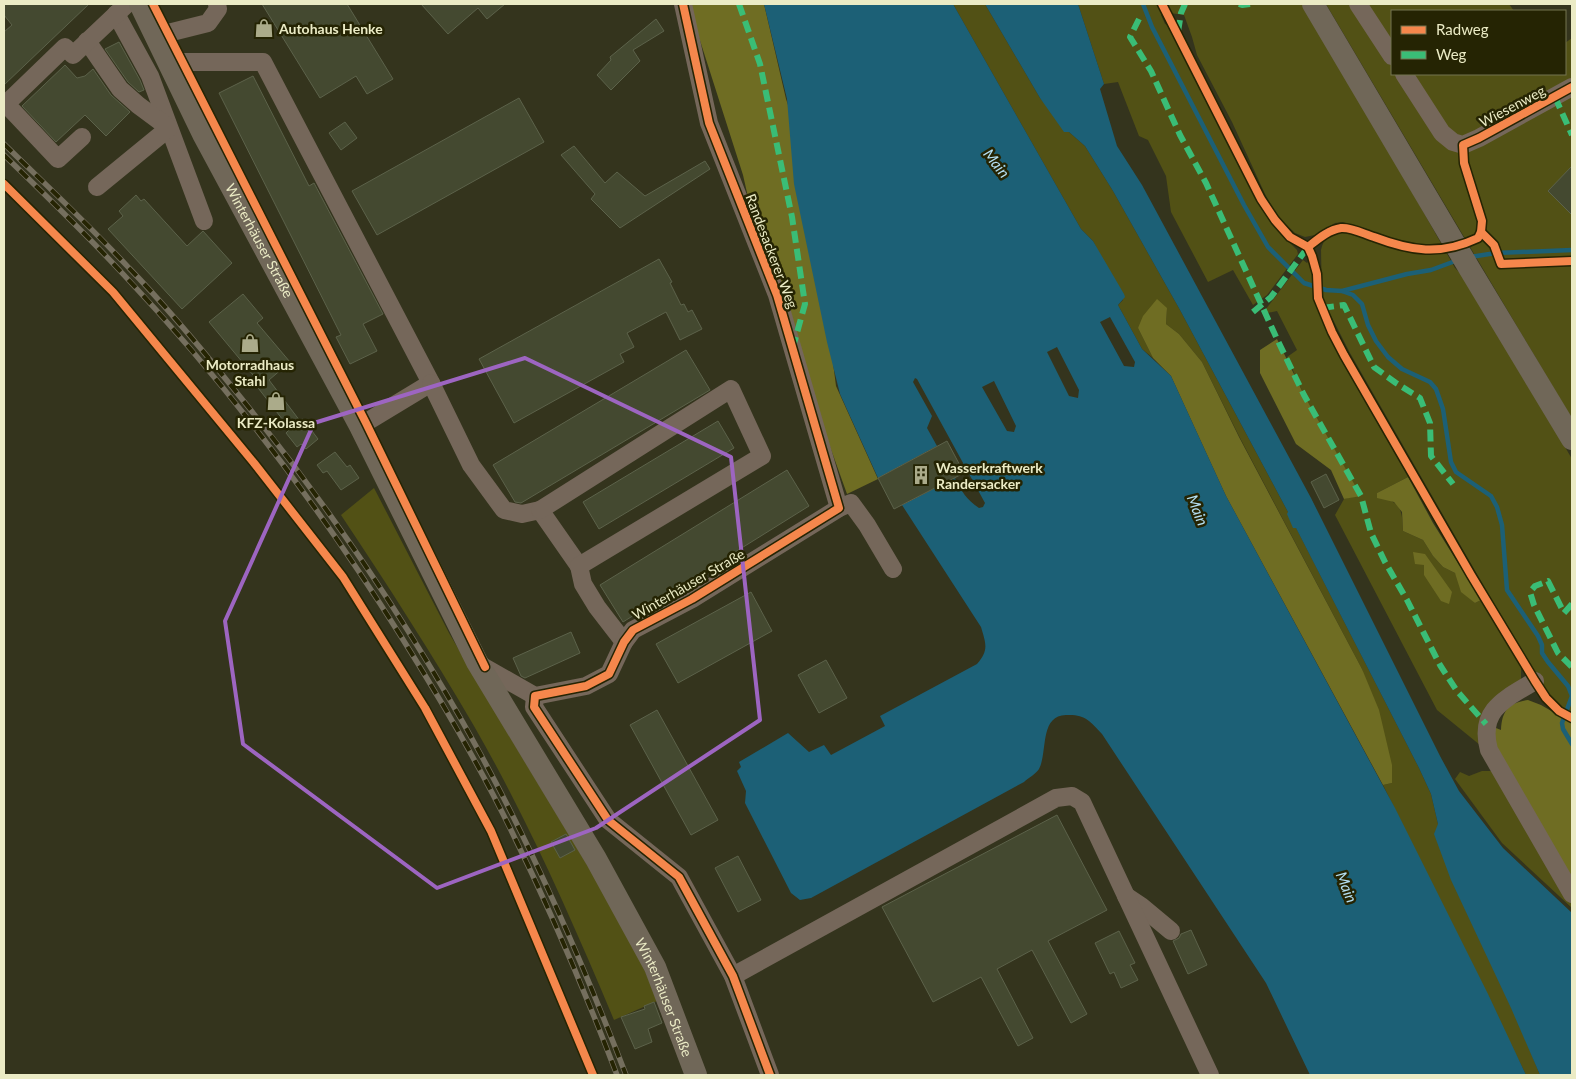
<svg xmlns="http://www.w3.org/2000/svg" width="1576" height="1079" font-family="Lato,sans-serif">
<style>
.green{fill:#525115}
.forest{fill:#6f6d23}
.water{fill:#1c6076;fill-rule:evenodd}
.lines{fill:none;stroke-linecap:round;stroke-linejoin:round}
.stream{stroke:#1c6076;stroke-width:4.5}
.building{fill:#444930;stroke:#5c624a}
.minor{stroke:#75675a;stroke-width:18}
.major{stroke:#706758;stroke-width:22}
.rail-casing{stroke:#756f5e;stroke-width:5.5}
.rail{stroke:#252403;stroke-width:4;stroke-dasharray:11;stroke-linecap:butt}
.quiet{stroke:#3abd76;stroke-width:6;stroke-dasharray:12 6;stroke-linecap:butt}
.cycleway-casing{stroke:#252403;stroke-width:11}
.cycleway{stroke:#f5874c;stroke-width:8}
.marked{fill:none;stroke:#9d65c1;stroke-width:4;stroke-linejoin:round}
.labels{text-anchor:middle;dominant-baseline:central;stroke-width:5;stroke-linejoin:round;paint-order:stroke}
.poi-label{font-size:14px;font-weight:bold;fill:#ebebc5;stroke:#252403;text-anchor:start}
.street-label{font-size:14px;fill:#ebebc5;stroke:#252403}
.water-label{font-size:15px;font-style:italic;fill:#b5e0f4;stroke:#252403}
</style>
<rect width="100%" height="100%" fill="#34341d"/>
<g class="green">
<path d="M953,4H985L1040,98L1069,132L1085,146L1113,191L1180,310L1288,512L1419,768L1431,794L1438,824L1540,1075H1526L1383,785L1392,783L1362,669L1240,438L1202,362L1179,334L1166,324L1167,308L1138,328L1153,358L1142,349L1118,305L1123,300L1093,241L1081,229Z"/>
<path d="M1078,4H1158L1163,14L1161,15L1165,24L1169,25L1266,215L1279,232L1297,250L1298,254L1267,295L1253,305L1233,270L1208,282L1171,212L1166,176L1148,140L1139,136L1118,82L1104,84Z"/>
<path d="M1166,4H1306L1455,268L1470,283L1572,459V714L1564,710L1550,696L1489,595L1350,353L1322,298L1321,250C1327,216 1376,242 1395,249L1397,242L1343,222L1335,223L1315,235L1305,237L1295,233L1278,217L1265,194L1232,122L1197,55L1192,37L1184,15L1170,13Z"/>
<path d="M1326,4H1509L1514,11H1392V74H1565V43L1572,38V419Z"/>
<path d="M1303,260L1307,263L1310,260L1314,274V298L1324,325L1340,358L1408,477L1377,493C1400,505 1402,505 1403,531L1423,540L1433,556L1443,567L1455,573L1475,603L1481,600L1521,667V680L1480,745L1437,710L1335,515L1344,499L1360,495L1304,395L1287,357L1297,350L1277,311L1267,313L1266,309Z"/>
<path d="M374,488L449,633L510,737L603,891L639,956L657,1001L614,1020C572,920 528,820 474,726C432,654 387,584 341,515Z"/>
<path d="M1482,771H1491L1500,777L1572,900V908L1502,843L1455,779L1460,772L1469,776Z"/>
</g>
<g class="forest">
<path d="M691,4H764L786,99L819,197L823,285L836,386L878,479L847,494L761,254L743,175L696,28Z"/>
<path d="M1157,299L1167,308L1166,324L1179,334L1202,362L1239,437L1362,669L1379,710L1392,765V783L1383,785L1226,496L1171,376L1153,358L1138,328L1143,316Z"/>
<path d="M1277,339L1304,395L1361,496L1344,499L1331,470L1296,444L1260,373V350Z"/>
<path d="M1408,477L1433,523L1481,600L1475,603L1461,592L1455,573L1443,567L1433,556L1423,540L1403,531L1402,512L1394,502L1377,498V493Z"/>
<path d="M1413,552L1425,554L1452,592L1449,604L1441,601L1424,575V565L1415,564Z"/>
<path d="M1528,700L1541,705L1572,723V894L1489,750L1486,724L1501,730C1502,710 1509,703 1528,700Z"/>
</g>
<g class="water">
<path d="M764,4H953L1081,229L1093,241L1124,294L1125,297L1118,305L1142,349L1171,376L1226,496L1395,808L1488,994L1526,1075H1310L1266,983L1102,734C1090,721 1085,714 1066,715C1039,716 1048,752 1039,769C1036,774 1028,778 1024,782L811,898L800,900L791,893L745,803L746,791L737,771L741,767L739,762L788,733L809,752L824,745L831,755L885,726L880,716L977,664C989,650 986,644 981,627L902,505L955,478C962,492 966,499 979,508L983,507L985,503L917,379L915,378L913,382L932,416L927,428L937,446L878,478L840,394L827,342L794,184L787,99ZM1110,317L1135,362L1134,367L1124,366L1100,322ZM1057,347L1079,390L1078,398L1069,396L1047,352ZM994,381L1016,426L1014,432L1007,431L982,387Z"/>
<path d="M985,4H1078L1104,84L1100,89L1117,146L1142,185L1311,498L1440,756L1459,791L1503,848L1572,913V1075H1540L1511,1008L1451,880L1434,834L1438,824L1431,794L1419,768L1296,528H1293L1287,514L1288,512L1180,310L1113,191L1085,146L1069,132H1064L1040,98Z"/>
</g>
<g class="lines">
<g class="stream">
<path d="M1143,4L1152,27L1244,205L1268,247L1304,283L1326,290L1342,291L1407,274L1431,270L1458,260"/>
<path d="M1470,257L1496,253L1572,250"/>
<path d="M1342,291L1353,295L1362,304L1368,325L1376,341L1388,357L1402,369L1430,382L1436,389L1443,409L1451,462L1456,472L1491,496L1497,507L1502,525L1507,590L1538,636L1542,645V653L1548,662L1568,686L1572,696L1562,723L1563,729L1572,744"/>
</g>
</g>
<g class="building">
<path d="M4,4H89L4,85V32L12,25L4,15Z"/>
<path d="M262,4H347L393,79L367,94L356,76L320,98Z"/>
<path d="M421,4H505L487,19L478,8L448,34Z"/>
<path d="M656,19L664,31L633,50L640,61L611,90L597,75L611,60L610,57Z"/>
<path d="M119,42L140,80L144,90L139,92L128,82L105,49Z"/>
<path d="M65,65L77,78L85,76L93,69L111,95L130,112L106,136L85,115L56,142L22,106Z"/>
<path d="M253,76L309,186L314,183L383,314L363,324L377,351L350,364L336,337L341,335L219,93Z"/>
<path d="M519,98L544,142L377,235L352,191Z"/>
<path d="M345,122L357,138L341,150L329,133Z"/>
<path d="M574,146L605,183L617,172L645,196L705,161L710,169L620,228L591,199L595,194L561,155Z"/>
<path d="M1572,166V215L1548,191Z"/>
<path d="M136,195L141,201L144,199L187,246L203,231L232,263L182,309L108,229L123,216L119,211Z"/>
<path d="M659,259L672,282L670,283L681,305L684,304L688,312L692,310L702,329L680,340L666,312L627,333L634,347L620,354L624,362L514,423L479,359Z"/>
<path d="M243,294L263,318L257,323L290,362L269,380L300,421L303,419L318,439L306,449L301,444L297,447L286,433L290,429L255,384L258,381L209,322Z"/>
<path d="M686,350L710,390L521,503L515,502L493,465Z"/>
<path d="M718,421L734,448L599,529L583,502Z"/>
<path d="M947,441L964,473L894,509L878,478Z"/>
<path d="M335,452L347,467L350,465L359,478L341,490L327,471L323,473L317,465Z"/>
<path d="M787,470L809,506L623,622L600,585Z"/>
<path d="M1326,474L1339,500L1324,508L1311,482Z"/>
<path d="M751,592L772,631L678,683L656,644Z"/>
<path d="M571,632L580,653L525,678L521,676L513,658Z"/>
<path d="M826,660L847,698L819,713L798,675Z"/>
<path d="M657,710L718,820L691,835L630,725Z"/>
<path d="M1057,815L1107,910L1048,941L1087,1014L1071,1023L1032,950L997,969L1033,1038L1018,1046L981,977L933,1002L882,907Z"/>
<path d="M566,834L575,850L560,858L551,842Z"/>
<path d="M738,856L761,900L738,912L715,868Z"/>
<path d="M1191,930L1207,965L1188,974L1173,941L1179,938L1181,934Z"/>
<path d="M1119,931L1135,963L1130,965L1138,980L1121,988L1114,972L1110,974L1095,943Z"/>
<path d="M654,1002L662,1023L648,1029L652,1042L635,1049L621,1017L645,1009L644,1006Z"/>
</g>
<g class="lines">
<g class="minor">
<path d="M683,4L709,123L777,295L839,508"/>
<path d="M1358,4L1392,56"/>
<path d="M116,14L150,76L204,221"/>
<path d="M157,39L168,33L208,23L218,9L217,4"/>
<path d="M87,41L120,89L138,105L169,128L97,187"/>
<path d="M168,62H263L431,383L360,426"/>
<path d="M1404,74L1442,133L1453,142L1463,145L1479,138L1572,87"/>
<path d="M82,137L58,159L6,104L65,47L73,55L127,4"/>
<path d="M431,383L471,465L504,510L522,514L540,510L579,566"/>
<path d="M540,510L731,389L762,456L579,566L583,584L597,607L624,642"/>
<path d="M477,663L535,696L586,686L609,674L624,642L633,630L692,599L839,508L851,503L867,525L893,569"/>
<path d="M1535,681C1505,699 1478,710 1489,750L1572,894"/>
<path d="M535,696L534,707L608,820L679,877L733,976L770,1075"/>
<path d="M1126,896L1141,906L1171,931"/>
<path d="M733,976L1056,798L1072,796L1082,802L1210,1075"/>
</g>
<g class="major">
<path id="s1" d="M140,4L203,134L360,426L477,662L596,859L655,967L696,1075"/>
<path d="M1313,4L1469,268L1572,439"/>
</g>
<g class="rail-casing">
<g id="rail">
<path d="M4,144C46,185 89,225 129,268C166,306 200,347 233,388C326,502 410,625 481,755C537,858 584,966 626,1075"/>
<path d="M4,155C44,194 85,233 123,274C228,385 321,509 402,638C441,700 478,763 510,828C550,909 585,991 617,1075"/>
</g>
</g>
<use href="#rail" class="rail"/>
<g class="quiet">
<path d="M739,4L760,64L792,217L805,304L793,347"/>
<path d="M1239,4L1242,5L1250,4"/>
<path d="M1139,19L1130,37L1151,71L1180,135L1206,183L1277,339L1304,395L1361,496L1371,533L1385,562L1407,600L1440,665L1457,691L1486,724"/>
<path d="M1178,32L1181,13L1185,4"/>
<path d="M1555,97L1572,135"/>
<path d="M1322,308L1344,305L1374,367L1396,383L1420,398L1430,423L1431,456L1453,484"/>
<path d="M1253,312L1271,297L1308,247"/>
<path d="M1572,604L1564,613L1548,581L1535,586L1530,592L1534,605L1558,653L1572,667"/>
</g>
<g class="cycleway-casing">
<g id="cycleway">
<path d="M153,4L366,423L485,667"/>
<path d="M683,4L709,123L777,295L839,508L692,599L633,630L624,642L609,674L586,686L535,696L534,707L608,820L679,877L733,976L770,1075"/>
<path d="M1162,4L1261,199L1275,220L1290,237L1308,247L1312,256L1317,274L1318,298L1332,332L1344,355L1471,575L1535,681L1546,698L1559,711L1572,718"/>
<path d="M4,184L113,292L254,463L343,577L425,708L491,831L593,1075"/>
<path d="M1481,232L1494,245L1501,264L1572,261"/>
<path d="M1308,247C1317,240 1328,230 1341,228C1351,227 1364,234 1374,237C1411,251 1440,256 1478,238L1481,232L1482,221L1464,163L1463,145L1479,138L1572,87"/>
</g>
</g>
<use href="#cycleway" class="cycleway"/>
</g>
<path class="marked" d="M525,358L731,457L760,720L596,828L437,888L243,744L225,621L314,423Z"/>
<defs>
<g id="shop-bare" transform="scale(1.5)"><path d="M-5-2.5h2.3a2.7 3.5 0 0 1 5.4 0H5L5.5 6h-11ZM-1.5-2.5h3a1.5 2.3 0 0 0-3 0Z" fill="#abab8a" stroke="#252403" stroke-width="2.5" paint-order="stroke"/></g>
<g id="building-bare" transform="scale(1.5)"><path d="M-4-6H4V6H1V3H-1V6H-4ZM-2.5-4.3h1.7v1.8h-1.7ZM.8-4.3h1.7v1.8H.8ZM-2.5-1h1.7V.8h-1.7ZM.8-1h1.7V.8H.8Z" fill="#abab8a" stroke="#252403" stroke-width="2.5" paint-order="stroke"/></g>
</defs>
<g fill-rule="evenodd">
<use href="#shop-bare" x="264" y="28"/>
<use href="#shop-bare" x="250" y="343"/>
<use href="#shop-bare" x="276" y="401"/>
<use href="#building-bare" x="921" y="475"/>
</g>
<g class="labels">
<g class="poi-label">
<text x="279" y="28">Autohaus Henke</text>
<text x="250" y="364" text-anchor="middle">Motorradhaus<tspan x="250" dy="16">Stahl</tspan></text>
<text x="276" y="422" text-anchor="middle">KFZ-Kolassa</text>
<text x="936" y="467">Wasserkraftwerk<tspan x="936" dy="16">Randersacker</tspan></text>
</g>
<g class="street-label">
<text transform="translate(1512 106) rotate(-28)">Wiesenweg</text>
<text stroke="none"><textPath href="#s1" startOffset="265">Winterhäuser Straße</textPath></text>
<text transform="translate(772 251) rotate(69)">Randesackerer Weg</text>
<text transform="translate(688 584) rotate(-30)">Winterhäuser Straße</text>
<text stroke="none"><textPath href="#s1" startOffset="1124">Winterhäuser Straße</textPath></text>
</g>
<g class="water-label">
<text transform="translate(997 163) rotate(52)">Main</text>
<text transform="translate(1198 510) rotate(68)">Main</text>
<text transform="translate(1347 887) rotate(68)">Main</text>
</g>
</g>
<rect width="1576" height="1079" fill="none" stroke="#ebebc5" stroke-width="10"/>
<rect x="1391" y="10" width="175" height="65" fill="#252403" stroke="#747451"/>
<rect x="1401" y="26" width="25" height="8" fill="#f5874c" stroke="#747451"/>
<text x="1436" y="35" font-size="15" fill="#ebebc5">Radweg</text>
<rect x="1401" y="51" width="25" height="8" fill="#3abd76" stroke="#747451"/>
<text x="1436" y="60" font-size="15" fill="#ebebc5">Weg</text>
</svg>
